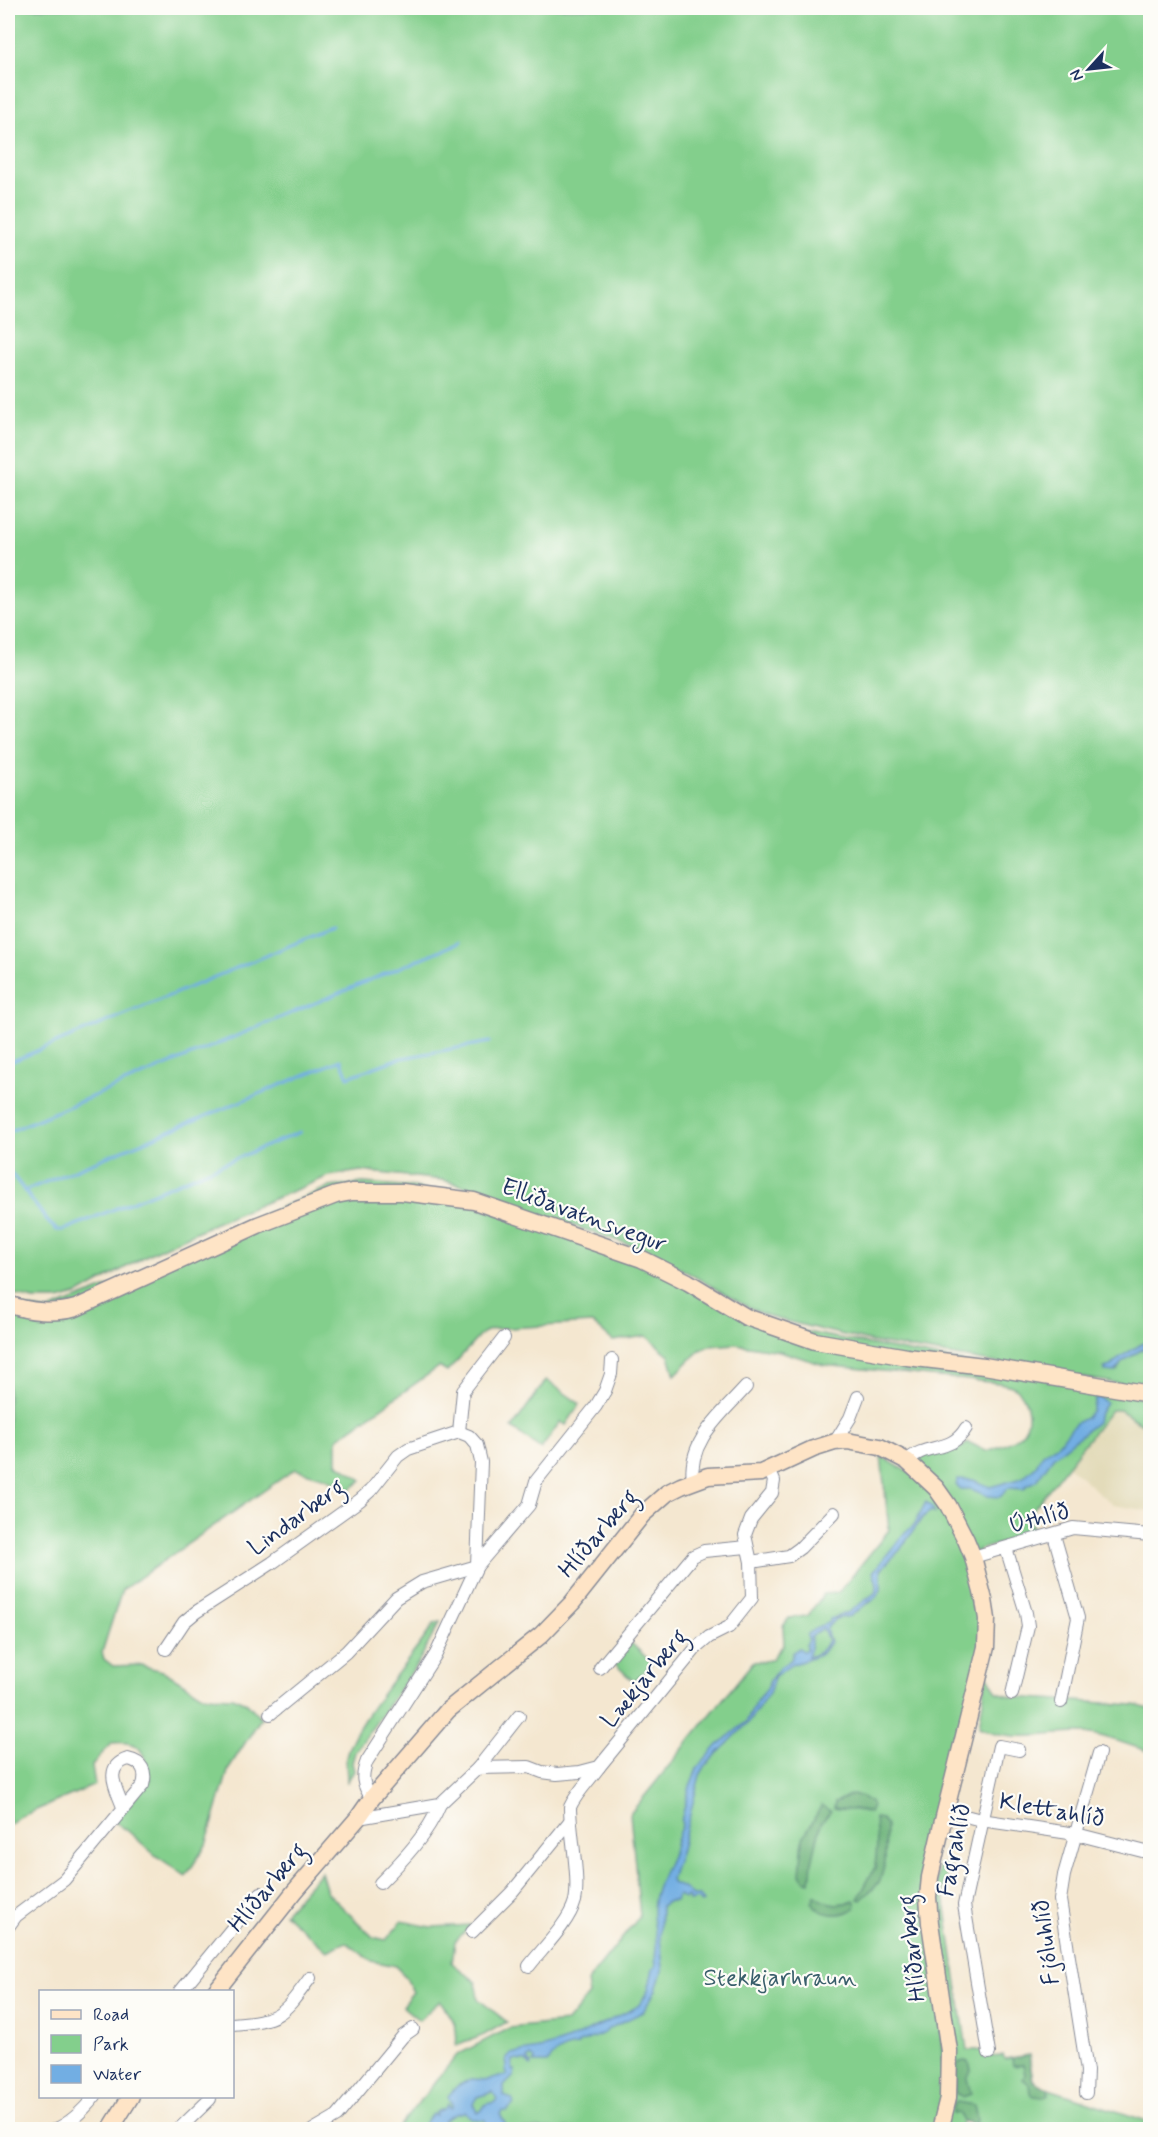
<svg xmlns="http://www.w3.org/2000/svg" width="1158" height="2137" font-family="Mynerve,sans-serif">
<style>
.built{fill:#e3dbba}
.green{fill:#83cf8c;stroke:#4f7f75;stroke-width:1.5}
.forest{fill:#6ab278;stroke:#42706b;stroke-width:1.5}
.water{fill:#72aee3;stroke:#466ea0;stroke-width:1.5;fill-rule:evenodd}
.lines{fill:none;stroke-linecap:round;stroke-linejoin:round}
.stream{stroke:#72aee3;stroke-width:3}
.street-casing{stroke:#888b97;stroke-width:14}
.secondary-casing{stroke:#888b97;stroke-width:19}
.street{stroke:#fff;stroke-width:12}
.secondary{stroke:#fee4c6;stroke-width:16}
.labels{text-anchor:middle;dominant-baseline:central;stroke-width:4.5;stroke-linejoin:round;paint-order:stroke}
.street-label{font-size:24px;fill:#1b2f5e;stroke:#fdfcf7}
.park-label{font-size:24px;fill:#3a5f6c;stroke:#fdfcf7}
</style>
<rect width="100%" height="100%" fill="#fdfcf7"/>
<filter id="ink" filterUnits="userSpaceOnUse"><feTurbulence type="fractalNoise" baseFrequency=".0167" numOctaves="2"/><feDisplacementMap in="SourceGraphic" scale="12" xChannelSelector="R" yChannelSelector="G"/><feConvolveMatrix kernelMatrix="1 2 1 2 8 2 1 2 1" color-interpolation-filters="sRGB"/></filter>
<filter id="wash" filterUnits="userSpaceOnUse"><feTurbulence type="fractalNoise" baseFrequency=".008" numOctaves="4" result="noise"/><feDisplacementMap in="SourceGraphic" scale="24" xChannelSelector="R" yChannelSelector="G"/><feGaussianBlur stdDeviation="1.35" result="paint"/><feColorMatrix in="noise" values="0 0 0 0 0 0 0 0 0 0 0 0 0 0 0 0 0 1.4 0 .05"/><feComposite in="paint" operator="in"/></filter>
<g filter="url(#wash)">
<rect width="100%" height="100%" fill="#f4e7d0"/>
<path class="built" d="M1110,1410H1120L1150,1429V1511L1113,1505L1060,1459Z"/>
<g class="green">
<path d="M8,8H1150V1339L1122,1356L1111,1366L1105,1368L1117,1371L1122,1362L1150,1344V1389L873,1342L777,1319L758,1312L737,1301L652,1252L523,1209L475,1189L443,1180L361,1171L329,1176L213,1224L149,1254L79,1294L59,1300H33L8,1293Z"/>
<path d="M363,1183L415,1187L626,1253L751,1321L1150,1399V1429L1120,1410H1111L1031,1512L1030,1521L1033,1531L1030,1532V1535L978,1550L981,1648L923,1883L945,2061L943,2100L935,2129H397L457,2055L509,2028L567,2022L589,1995L587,1982L640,1916L630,1814L753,1662L771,1660L784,1644L783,1626L789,1618L807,1616L824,1594L838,1593L889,1530L881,1456L911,1474C923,1440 932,1459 956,1450C960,1449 965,1445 968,1442L986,1451C999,1447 1010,1444 1020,1435C1033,1424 1029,1400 1017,1389C1013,1386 1005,1384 999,1383L824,1365L780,1351L736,1344L709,1346L700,1350L675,1375L669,1355L646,1336L613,1341L592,1323L493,1329L482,1333L447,1372L439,1367L337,1439V1463L362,1480L349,1490L326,1478L295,1469L122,1590L102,1652L104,1659L113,1666L141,1665L165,1672L204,1696L233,1697L247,1703L261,1718L229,1768L206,1845L186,1876L155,1855L128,1831L115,1822L150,1779C144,1753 143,1739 111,1743L92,1766L95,1785L22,1816L8,1826V1305L47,1311L123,1281L173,1254L300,1199L329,1187Z"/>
<path d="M546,1380L580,1404L566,1425L560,1422L541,1449L512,1428Z"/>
<path d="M440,1622L418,1663L355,1752L352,1763L354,1771L347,1782C347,1775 346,1766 346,1759C350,1725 414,1657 434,1624Z"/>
<path d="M631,1643L652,1663L634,1682L613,1662Z"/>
<path d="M987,1674L997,1692L1014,1697L1134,1705L1150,1709V1752C1134,1747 1099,1733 1083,1733C1045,1732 1015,1744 979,1727Z"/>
<path d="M949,1864L943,1890L967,2050C970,2050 974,2050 978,2050C988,2052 990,2060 1003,2055L1005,2059L1029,2055L1033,2080L1043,2087L1150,2122V2129H1027L1016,2127L992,2128L963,2121L960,2129H945L936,1910L937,1880L939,1865Z"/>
<path d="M321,1872L327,1892L373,1937L386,1940L402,1921L431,1927L472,1925L455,1941L452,1963L476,1982L478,1999L507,2022L484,2035L456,2046C459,2025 452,2017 440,2001L419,2020L402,2006L413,1992L405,1976L395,1966L371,1961L346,1942L327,1951L284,1913Z"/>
</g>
<g class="forest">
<path d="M853,1794L862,1797L865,1800L870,1801L872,1806L869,1813C858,1808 846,1811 834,1808L835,1802C843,1800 846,1795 853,1794Z"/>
<path d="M822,1805L831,1811L821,1823L812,1862L810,1882L804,1880L800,1874L803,1838Z"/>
<path d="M875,1818L882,1819L886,1825L885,1863L880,1881L861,1900L858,1899L875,1867L877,1845Z"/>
<path d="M815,1895C826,1905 841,1906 854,1900L856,1904L855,1908C841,1917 820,1917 812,1902Z"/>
<path d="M1029,2055L1033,2081L1048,2088L1049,2095L1045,2097L1034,2096L1030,2093L1029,2084L1023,2079L1025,2075L1023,2064L1013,2066L1012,2058Z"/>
<path d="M966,2061L969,2062L971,2070L967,2079L971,2094L963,2097L955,2093L957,2065L960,2062Z"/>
<path d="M957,2102L974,2105L977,2119L976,2124L963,2121L958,2113L952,2114L953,2105Z"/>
</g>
<g class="water">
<path d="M1150,1339V1344L1122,1362L1115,1372L1105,1371V1368L1111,1366L1122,1356Z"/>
<path d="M1096,1397L1101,1398L1106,1403L1098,1416L1097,1422L1053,1457L1036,1481L1026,1486L1024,1489L1008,1488L1000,1497L988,1496L971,1489H961L956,1485L958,1479L973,1480L990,1487L1022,1478L1036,1466L1042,1454L1058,1444L1076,1423L1086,1418L1092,1410Z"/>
<path d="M926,1502L931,1506L935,1513L931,1511L922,1518L900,1550L881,1569V1590L876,1597L850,1616L835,1619L826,1629L830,1642L823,1652L817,1656L791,1665L775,1676L769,1693L749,1722L706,1765L700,1775L680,1853L671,1879L672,1883L685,1889L692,1896H699L703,1902L701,1903L697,1899L689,1901L688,1897L684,1899L678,1895L675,1901H669L661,1906L660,1937L663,1968L656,1990L643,2012L608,2029L605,2033L579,2043L577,2046C565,2047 553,2053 548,2063H534L535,2060L531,2057L528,2059L532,2065L531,2066L526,2061L513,2060L512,2070H515L514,2076L504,2086V2096L512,2099L514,2104L507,2111H502L500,2114L508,2129H481L486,2123L485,2120L472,2119L465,2112C454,2113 440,2120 438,2129H420L432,2114L436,2115L435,2112L445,2108L447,2104L449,2108L452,2107V2104L449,2100L448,2096L457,2086L471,2079L489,2080L507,2075L505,2070L507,2066L506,2060L511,2054L545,2048L569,2040L633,2009L639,2005L648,1991L653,1969L656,1966C655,1959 655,1956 656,1949C658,1941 653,1923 653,1912C653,1890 665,1871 673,1851C676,1842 678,1833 682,1825L681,1821L690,1786L697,1769L718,1745L746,1722L757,1701L767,1689L770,1680L780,1667L791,1660L793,1652L799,1648L803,1651L807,1650L806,1644L808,1640L807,1635L817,1627L828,1623L830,1619L849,1612L876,1592L877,1585L873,1572L902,1536L914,1525ZM823,1628L828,1640C824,1650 817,1655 808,1657L811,1648V1637ZM493,2092L497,2099L495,2102L486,2104L481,2111L477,2112L473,2104L477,2097Z"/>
</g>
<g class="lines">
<g class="stream">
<path d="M8,1063L332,928"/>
<path d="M8,1132L458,943"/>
<path d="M8,1169L49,1223L57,1230H64L300,1132"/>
<path d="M24,1191L341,1060L348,1077L397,1059L490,1042"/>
</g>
</g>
</g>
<g filter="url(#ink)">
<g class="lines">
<g class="street-casing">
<g id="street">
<path d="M459,1432L463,1391L504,1338"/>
<path d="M835,1442L850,1418L858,1397"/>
<path d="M907,1461C926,1442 951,1454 966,1428"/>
<path d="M693,1481C687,1441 722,1414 746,1387"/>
<path d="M1054,1535L1078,1618L1061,1702"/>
<path d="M1006,1548L1026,1613L1028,1626L1012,1694"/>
<path d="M973,1557L1073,1528L1150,1535"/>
<path d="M751,1562L789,1556L800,1548L834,1513"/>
<path d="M166,1649L184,1622L196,1612L272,1563L360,1500L371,1490L398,1456L408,1449L459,1432L469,1436L477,1445L481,1462L477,1566L436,1654L367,1761C361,1776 362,1785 372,1798"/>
<path d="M600,1668L693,1556L704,1551L747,1547"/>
<path d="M270,1714L346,1652L396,1598L422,1582L477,1566L529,1505L536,1481L596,1406L605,1391L611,1374L612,1360"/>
<path d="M478,1768L519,1716"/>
<path d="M946,1811L981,1820L1076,1834L1150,1853"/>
<path d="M358,1818L440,1804L478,1768L529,1767L542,1772L557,1774L580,1772L599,1767L696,1648L709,1637L729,1627L752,1598L751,1562L745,1535L751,1519L772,1493L774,1481L769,1469"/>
<path d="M380,1883C403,1860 428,1834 440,1804"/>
<path d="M8,1927L16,1916L64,1880L143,1785C147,1771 142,1762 128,1759C102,1767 117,1790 123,1807"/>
<path d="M472,1932L512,1892L570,1821"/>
<path d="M529,1966C543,1948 569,1923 575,1901C580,1879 570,1832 570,1807C577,1792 589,1781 599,1767"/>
<path d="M180,1992L261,1893"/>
<path d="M232,2024C280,2020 282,2016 310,1978"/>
<path d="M989,2053L964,1905L999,1746L1019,1750"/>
<path d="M1086,2093L1087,2071L1060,1900L1064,1875L1099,1753"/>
<path d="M54,2130C71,2123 83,2111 95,2096"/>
<path d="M178,2130L210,2099"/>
<path d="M313,2130L337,2116L403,2036L413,2029"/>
<path d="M977,2130L978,2128"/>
</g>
</g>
<g class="secondary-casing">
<g id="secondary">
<path d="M8,1304C29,1312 55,1314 76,1308L258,1225L336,1195L352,1192H402L474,1201L642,1259L688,1282L746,1317L815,1341L907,1357L984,1366L1150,1394"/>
<path d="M215,1992L295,1891L358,1818L372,1798L448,1710L541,1635L572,1603L642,1515L667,1493L681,1486L708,1476L761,1473L813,1449L835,1442L847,1441L880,1447L907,1461L936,1488L948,1505L966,1540L973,1557L984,1600L987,1619L986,1647L941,1829L930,1877L928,1897L930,1923L949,2051L948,2098L940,2130"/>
<path d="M110,2130L131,2096"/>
</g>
</g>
<use href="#street" class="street"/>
<use href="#secondary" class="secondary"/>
</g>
</g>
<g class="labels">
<g class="street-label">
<text transform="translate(584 1216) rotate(20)">Elliðavatnsvegur</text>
<text transform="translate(297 1518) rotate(-36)">Lindarberg</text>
<text transform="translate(1039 1519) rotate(-14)">Úthlíð</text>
<text transform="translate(599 1534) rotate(-49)">Hlíðarberg</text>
<text transform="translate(645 1679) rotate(-50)">Lækjarberg</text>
<text transform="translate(1052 1811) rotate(10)">Klettahlíð</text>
<text transform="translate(955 1850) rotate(-79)">Fagrahlíð</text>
<text transform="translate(268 1888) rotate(-50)">Hlíðarberg</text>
<text transform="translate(1047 1942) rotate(-97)">Fjóluhlíð</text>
<text transform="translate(913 1948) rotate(-96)">Hlíðarberg</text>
</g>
<g class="park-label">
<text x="780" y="1978">Stekkjarhraun</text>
</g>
</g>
<rect width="1158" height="2137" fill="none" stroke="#fdfcf7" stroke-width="30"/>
<rect x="39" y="1990" width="195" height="108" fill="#fdfcf7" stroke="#a3aaba" stroke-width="1.5"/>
<rect x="51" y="2010" width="30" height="9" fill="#fee4c6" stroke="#a3aaba" stroke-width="1.5"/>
<text x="93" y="2020" font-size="18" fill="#1b2f5e">Road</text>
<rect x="51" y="2035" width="30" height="18" fill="#83cf8c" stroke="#a3aaba" stroke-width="1.5"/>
<text x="93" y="2050" font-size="18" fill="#1b2f5e">Park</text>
<rect x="51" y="2065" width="30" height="18" fill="#72aee3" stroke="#a3aaba" stroke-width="1.5"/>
<text x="93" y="2080" font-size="18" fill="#1b2f5e">Water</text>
<g transform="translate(1089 69) rotate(243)" stroke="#fdfcf7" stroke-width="4.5" paint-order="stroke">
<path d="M0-4.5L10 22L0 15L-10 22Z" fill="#1b2f5e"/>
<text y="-9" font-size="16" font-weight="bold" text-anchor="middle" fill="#1b2f5e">N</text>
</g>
</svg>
